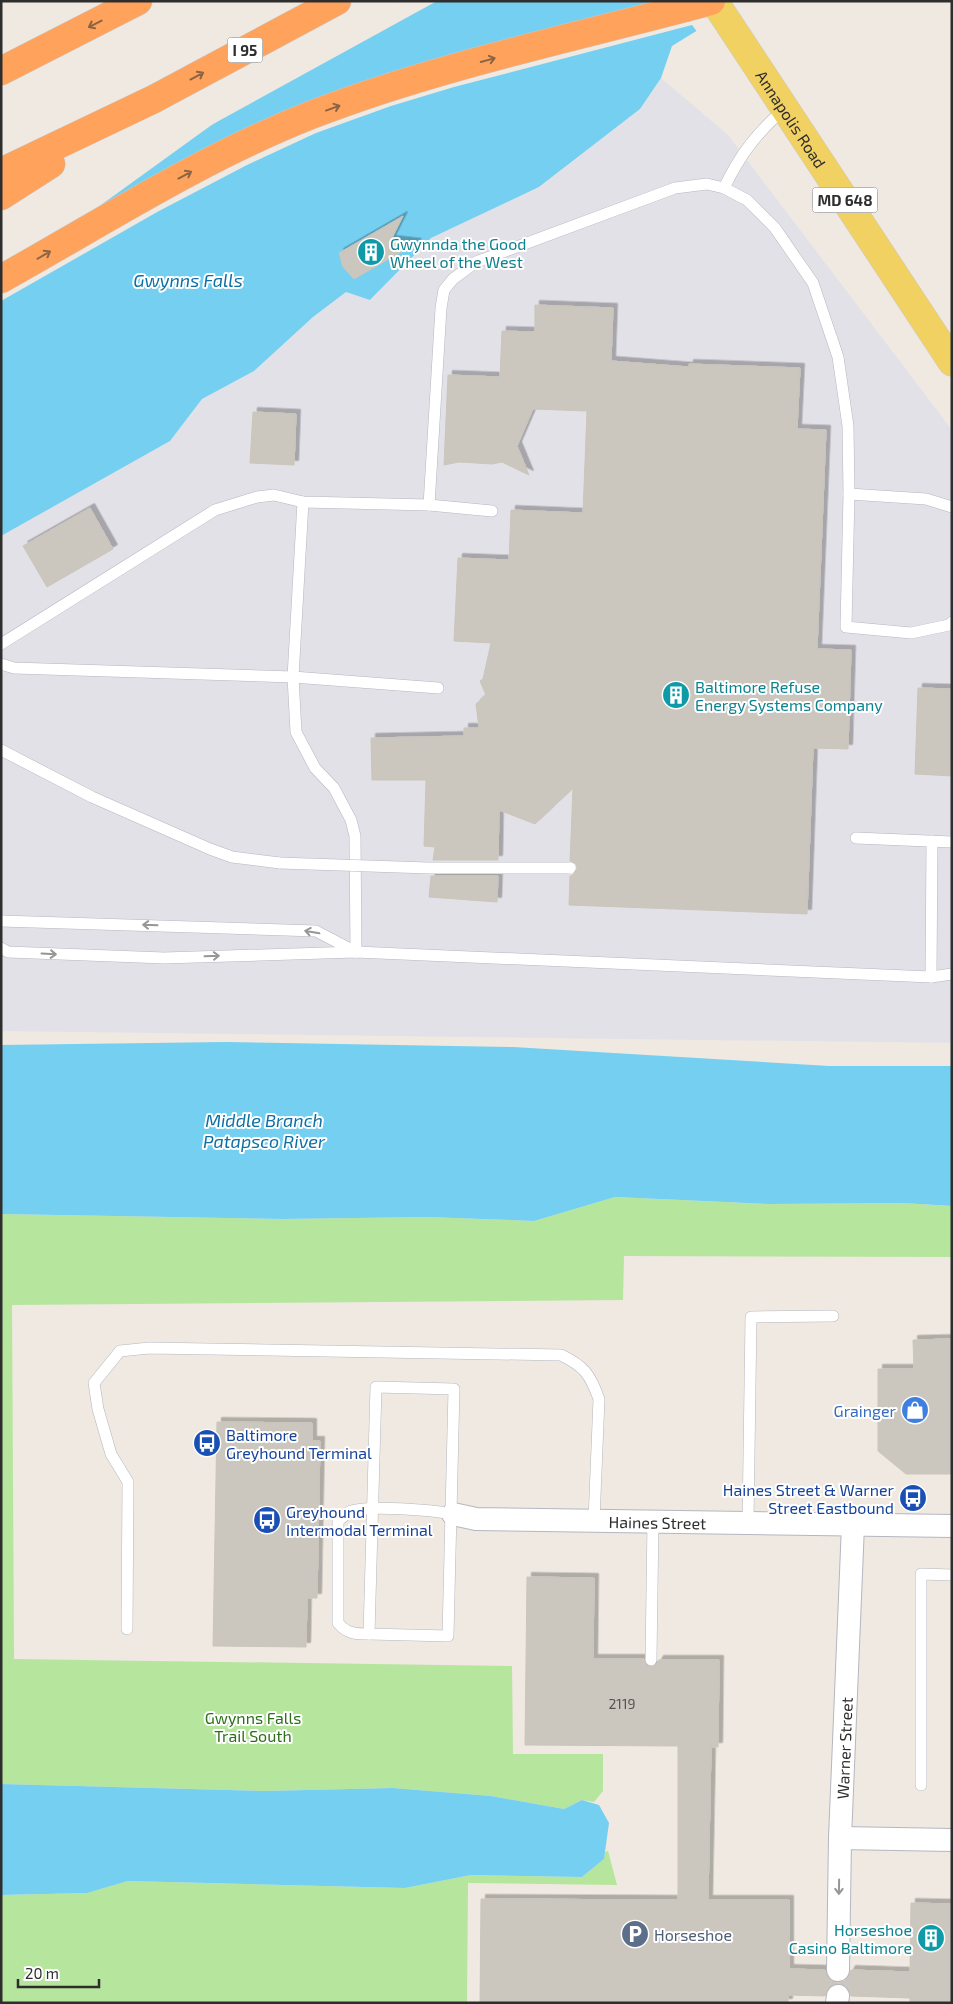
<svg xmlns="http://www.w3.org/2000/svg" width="953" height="2004" font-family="'Exo 2',sans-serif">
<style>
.industrial{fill:#e3e1e8}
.green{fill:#b6e59e}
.water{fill:#75cff0}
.pier{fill:#efe9e1}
.building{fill:#cbc7bf;stroke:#cbc5ba;filter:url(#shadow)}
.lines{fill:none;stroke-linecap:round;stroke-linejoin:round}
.lane-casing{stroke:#b4b7c1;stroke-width:12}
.street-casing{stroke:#b4b7c1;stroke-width:24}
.primary-casing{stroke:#c9c9c9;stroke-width:29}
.highway-casing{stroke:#c9c9c9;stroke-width:29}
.lane{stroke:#fff;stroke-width:11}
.street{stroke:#fff;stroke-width:22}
.primary{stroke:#f2d163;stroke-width:28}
.highway{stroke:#ffa35c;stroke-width:28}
.lane-bridge-casing{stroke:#b4b7c1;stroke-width:12;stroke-linecap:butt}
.lane-bridge{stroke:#fff;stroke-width:11}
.oneway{stroke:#8c6343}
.oneway2{stroke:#969696}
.labels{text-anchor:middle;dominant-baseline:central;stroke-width:4;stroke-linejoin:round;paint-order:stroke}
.number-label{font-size:14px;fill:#555452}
.shield{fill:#fff;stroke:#6d6d6d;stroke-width:1}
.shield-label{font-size:15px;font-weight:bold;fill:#2e2e2e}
.street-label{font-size:16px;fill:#2e2e2e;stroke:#fff}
.culture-label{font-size:16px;fill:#0d838f;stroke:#fff;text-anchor:start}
.shop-label{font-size:16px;fill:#366cbe;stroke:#fff;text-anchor:end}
.transit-label{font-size:16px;fill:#164399;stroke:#fff;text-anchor:start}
.park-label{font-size:16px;fill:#2c6e1b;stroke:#fff}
.service-label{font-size:16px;fill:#4e5e75;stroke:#fff;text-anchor:start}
.water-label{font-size:18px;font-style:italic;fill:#0d6fa3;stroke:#fff}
</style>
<defs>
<filter id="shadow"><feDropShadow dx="4.5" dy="-4.5" stdDeviation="0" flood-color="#0004"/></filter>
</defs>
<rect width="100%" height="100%" fill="#efe9e1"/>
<path class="industrial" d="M661,78L728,135L952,430V1043L1,1031V536L170,441L202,399L254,371L313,317L346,292L371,300L431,238L540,187L640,109Z"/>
<g class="green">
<path d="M615,1197L769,1204L903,1203L952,1206V1257L624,1256L623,1300L12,1305L14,1659L512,1666L513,1754H603V1791L594,1802L582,1800L564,1809L491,1796L393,1788L265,1791L1,1784V1214L282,1219L427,1217L534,1221Z"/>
<path d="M608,1851L617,1885L468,1883L467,2003H1V1895L87,1893L128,1881L405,1888L471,1875L582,1877L604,1859L605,1852Z"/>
</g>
<g class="water">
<path d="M409,1H745L672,46L661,78L640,109L539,187L431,238L370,300L346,292L313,317L254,371L202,399L170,441L1,536V266L65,231L213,124Z"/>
<path d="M226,1042L513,1047L829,1066H952V1206L903,1203L769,1204L615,1197L534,1221L427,1217L282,1219L1,1214V1045Z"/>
<path d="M1,1784L265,1791L393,1788L491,1796L564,1809L582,1800L599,1805L609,1823L604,1859L582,1877L471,1875L405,1888L128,1881L87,1893L1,1895Z"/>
</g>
<g class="pier">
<path d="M405,1H437L193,135L211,122Z"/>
<path d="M655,1H747L698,33L692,25L454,87L391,106L316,133L247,165L159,211L1,301V265L304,104L381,76L447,56Z"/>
</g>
<g class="building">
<path d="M403,216L391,240L417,243L354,279L343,267L339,253Z"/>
<path d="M535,305L613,308L611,361L689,367V364L800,368L797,429L826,430L817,649L851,650L848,749L813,748L807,914L569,905L570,876L574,874L577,868L576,864L570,861L573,788L535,824L499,810L498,860H433L435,847L424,846L426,780H372L371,738L464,736V728H479L476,704L486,695L480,681L483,679L491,643L454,641L458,558L509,560L511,510L583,513L587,411L533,409L517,446L529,475L502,462L492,464L459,462L444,465L448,375L500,377L502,331L535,332Z"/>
<path d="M253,412L296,414L294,465L250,463Z"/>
<path d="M90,508L113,549L47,587L23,546Z"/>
<path d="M918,688L952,689V776L915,774Z"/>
<path d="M431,876H498L497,902L429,897Z"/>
<path d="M952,1339V1474H906L878,1451V1369H914L913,1340Z"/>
<path d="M217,1422L312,1423V1441H320L317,1598H307L306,1647L213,1646Z"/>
<path d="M527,1577L594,1578L593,1659H644L647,1666L651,1667L657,1664L659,1660H719L718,1747H711L708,1900H789V1969L825,1970L827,1977L837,1983L845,1981L851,1970L910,1972L911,1903L952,1904V2003H910V1998L851,1996L846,1986L839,1983L828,1988L825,1996L788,1995V2003H480L481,1899L678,1900V1746L525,1745Z"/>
</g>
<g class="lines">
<g class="lane-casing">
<g id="lane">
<path d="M724,188C741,153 756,134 785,108"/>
<path d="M849,494L926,499L952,507"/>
<path d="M303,502L293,677L296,732L315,768L334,788L351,820L355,836L356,952"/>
<path d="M429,505L441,308L444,290L453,279L476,262L675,188L707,184L724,188L747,200L775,228L813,283L838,357L848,426L849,494L846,627L911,633L949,625L952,622"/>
<path d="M1,644L215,510L257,497L274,495L303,502L429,505L492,511"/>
<path d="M1,664L14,668L293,677L438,688"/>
<path d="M1,750L92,797L210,849L232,857L280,863"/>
<path d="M856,838L952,842"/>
<path d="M1,921L316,931L354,951"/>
<path d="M1,948L8,952L164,958L356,952L931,977L952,974"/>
<path d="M931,977L932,841"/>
<path d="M376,1387L454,1389L448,1636L369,1634Z"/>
<path d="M748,1523L751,1317L833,1316"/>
<path d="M127,1629L128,1482L111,1454L98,1409L94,1383L120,1351L149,1348L561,1355C584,1366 590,1374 599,1399L594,1520"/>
<path d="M369,1634C356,1634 347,1634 338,1623V1521C342,1518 347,1513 351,1511C372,1505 430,1510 453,1514"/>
<path d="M651,1660L653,1521"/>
<path d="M921,1785V1574L952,1575"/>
</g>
</g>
<g class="street-casing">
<g id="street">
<path id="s1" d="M453,1514L476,1519L952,1526"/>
<path d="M840,1838L952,1840"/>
<path id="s2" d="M838,1970L840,1838L853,1525"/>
<path d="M837,2003L838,1996"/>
</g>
</g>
<g class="primary-casing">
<g id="primary">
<path id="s3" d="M714,1L952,362"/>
</g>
</g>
<g class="highway-casing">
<g id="highway">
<path d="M1,71L138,1"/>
<path d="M1,172L154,99L337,1"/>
<path d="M1,196L51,164"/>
<path d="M1,279C103,222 202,158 311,115C440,65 578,37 711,1"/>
</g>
</g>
<use href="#lane" class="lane"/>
<use href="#street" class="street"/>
<use href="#primary" class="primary"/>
<use href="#highway" class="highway"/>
<g class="lane-bridge-casing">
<path id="lane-bridge" d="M280,863L428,868H570"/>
</g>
<use href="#lane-bridge" class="lane-bridge"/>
</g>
<defs><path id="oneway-shaft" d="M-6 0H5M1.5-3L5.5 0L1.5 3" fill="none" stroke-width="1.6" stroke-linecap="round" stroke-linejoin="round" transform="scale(1.25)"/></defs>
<g class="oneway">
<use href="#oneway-shaft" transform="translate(95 24) rotate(153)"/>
<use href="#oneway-shaft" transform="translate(488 60) rotate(-15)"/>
<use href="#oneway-shaft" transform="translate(197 76) rotate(-28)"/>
<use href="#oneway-shaft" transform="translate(333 108) rotate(-20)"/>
<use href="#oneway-shaft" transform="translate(185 175) rotate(-28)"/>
<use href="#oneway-shaft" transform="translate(44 255) rotate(-30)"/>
</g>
<g class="oneway2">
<use href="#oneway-shaft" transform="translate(150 925) rotate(-178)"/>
<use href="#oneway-shaft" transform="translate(312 932) rotate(-170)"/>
<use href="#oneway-shaft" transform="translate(49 954) rotate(3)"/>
<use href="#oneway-shaft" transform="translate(212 956) rotate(-2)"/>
<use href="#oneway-shaft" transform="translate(839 1887) rotate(91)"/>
</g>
<defs>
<g id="building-disc" transform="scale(1.4375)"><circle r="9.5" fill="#0f9aa8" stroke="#fff"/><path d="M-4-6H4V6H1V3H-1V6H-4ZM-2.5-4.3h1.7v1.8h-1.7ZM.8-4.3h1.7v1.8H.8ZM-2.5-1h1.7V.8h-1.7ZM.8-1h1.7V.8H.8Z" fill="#fff"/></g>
<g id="shop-disc" transform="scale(1.4375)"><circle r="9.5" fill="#3f7fe0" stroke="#fff"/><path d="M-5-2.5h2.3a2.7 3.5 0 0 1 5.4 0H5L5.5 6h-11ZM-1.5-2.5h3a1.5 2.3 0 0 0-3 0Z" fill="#fff"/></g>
<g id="bus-disc" transform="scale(1.4375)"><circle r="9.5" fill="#1a4fb4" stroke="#fff"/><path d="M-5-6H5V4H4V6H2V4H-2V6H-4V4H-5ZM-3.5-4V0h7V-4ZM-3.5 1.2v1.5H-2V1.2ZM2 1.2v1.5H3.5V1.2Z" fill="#fff"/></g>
<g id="parking-disc" transform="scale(1.4375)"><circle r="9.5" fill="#5c6f8a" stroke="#fff"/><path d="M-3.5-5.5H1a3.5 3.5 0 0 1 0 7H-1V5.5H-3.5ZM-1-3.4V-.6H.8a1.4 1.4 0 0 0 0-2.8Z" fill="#fff"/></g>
</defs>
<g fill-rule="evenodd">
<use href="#building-disc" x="371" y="252"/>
<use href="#building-disc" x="676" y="695"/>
<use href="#shop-disc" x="915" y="1410"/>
<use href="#bus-disc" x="207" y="1443"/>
<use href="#bus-disc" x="913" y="1498"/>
<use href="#bus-disc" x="267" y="1520"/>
<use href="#parking-disc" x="635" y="1934"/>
<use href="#building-disc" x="931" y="1938"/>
</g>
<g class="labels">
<g class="number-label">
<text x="622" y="1703">2119</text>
</g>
<g class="shield">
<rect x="227.5" y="37.5" width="35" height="25" rx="4"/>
<rect x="812.5" y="187.5" width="65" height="25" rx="4"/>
</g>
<g class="shield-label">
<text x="245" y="50">I 95</text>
<text x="845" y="200">MD 648</text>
</g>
<g class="street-label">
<text stroke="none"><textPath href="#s3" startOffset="141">Annapolis Road</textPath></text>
<text stroke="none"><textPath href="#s1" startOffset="205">Haines Street</textPath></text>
<text stroke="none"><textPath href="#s2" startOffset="222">Warner Street</textPath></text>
</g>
<g class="culture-label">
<text x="390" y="243">Gwynnda the Good<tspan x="390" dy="18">Wheel of the West</tspan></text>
<text x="695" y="686">Baltimore Refuse<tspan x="695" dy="18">Energy Systems Company</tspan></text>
<text x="912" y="1929" text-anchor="end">Horseshoe<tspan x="912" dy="18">Casino Baltimore</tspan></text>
</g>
<g class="shop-label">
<text x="896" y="1410">Grainger</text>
</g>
<g class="transit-label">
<text x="226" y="1434">Baltimore<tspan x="226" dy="18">Greyhound Terminal</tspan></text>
<text x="894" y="1489" text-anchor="end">Haines Street &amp; Warner<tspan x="894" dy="18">Street Eastbound</tspan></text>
<text x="286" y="1511">Greyhound<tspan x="286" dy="18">Intermodal Terminal</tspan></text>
</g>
<g class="park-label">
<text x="253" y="1717">Gwynns Falls<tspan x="253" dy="18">Trail South</tspan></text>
</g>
<g class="service-label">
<text x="654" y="1934">Horseshoe</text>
</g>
<g class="water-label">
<text x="188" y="280">Gwynns Falls</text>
<text x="264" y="1120">Middle Branch<tspan x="264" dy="21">Patapsco River</tspan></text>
</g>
</g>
<rect width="953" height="2004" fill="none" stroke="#2e2e2e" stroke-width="5"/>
<path d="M18 1979v8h81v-8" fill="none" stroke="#2e2e2e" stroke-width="2.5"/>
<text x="25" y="1979" font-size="15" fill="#2e2e2e" stroke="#ffffff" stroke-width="4" paint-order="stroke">20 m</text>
</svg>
